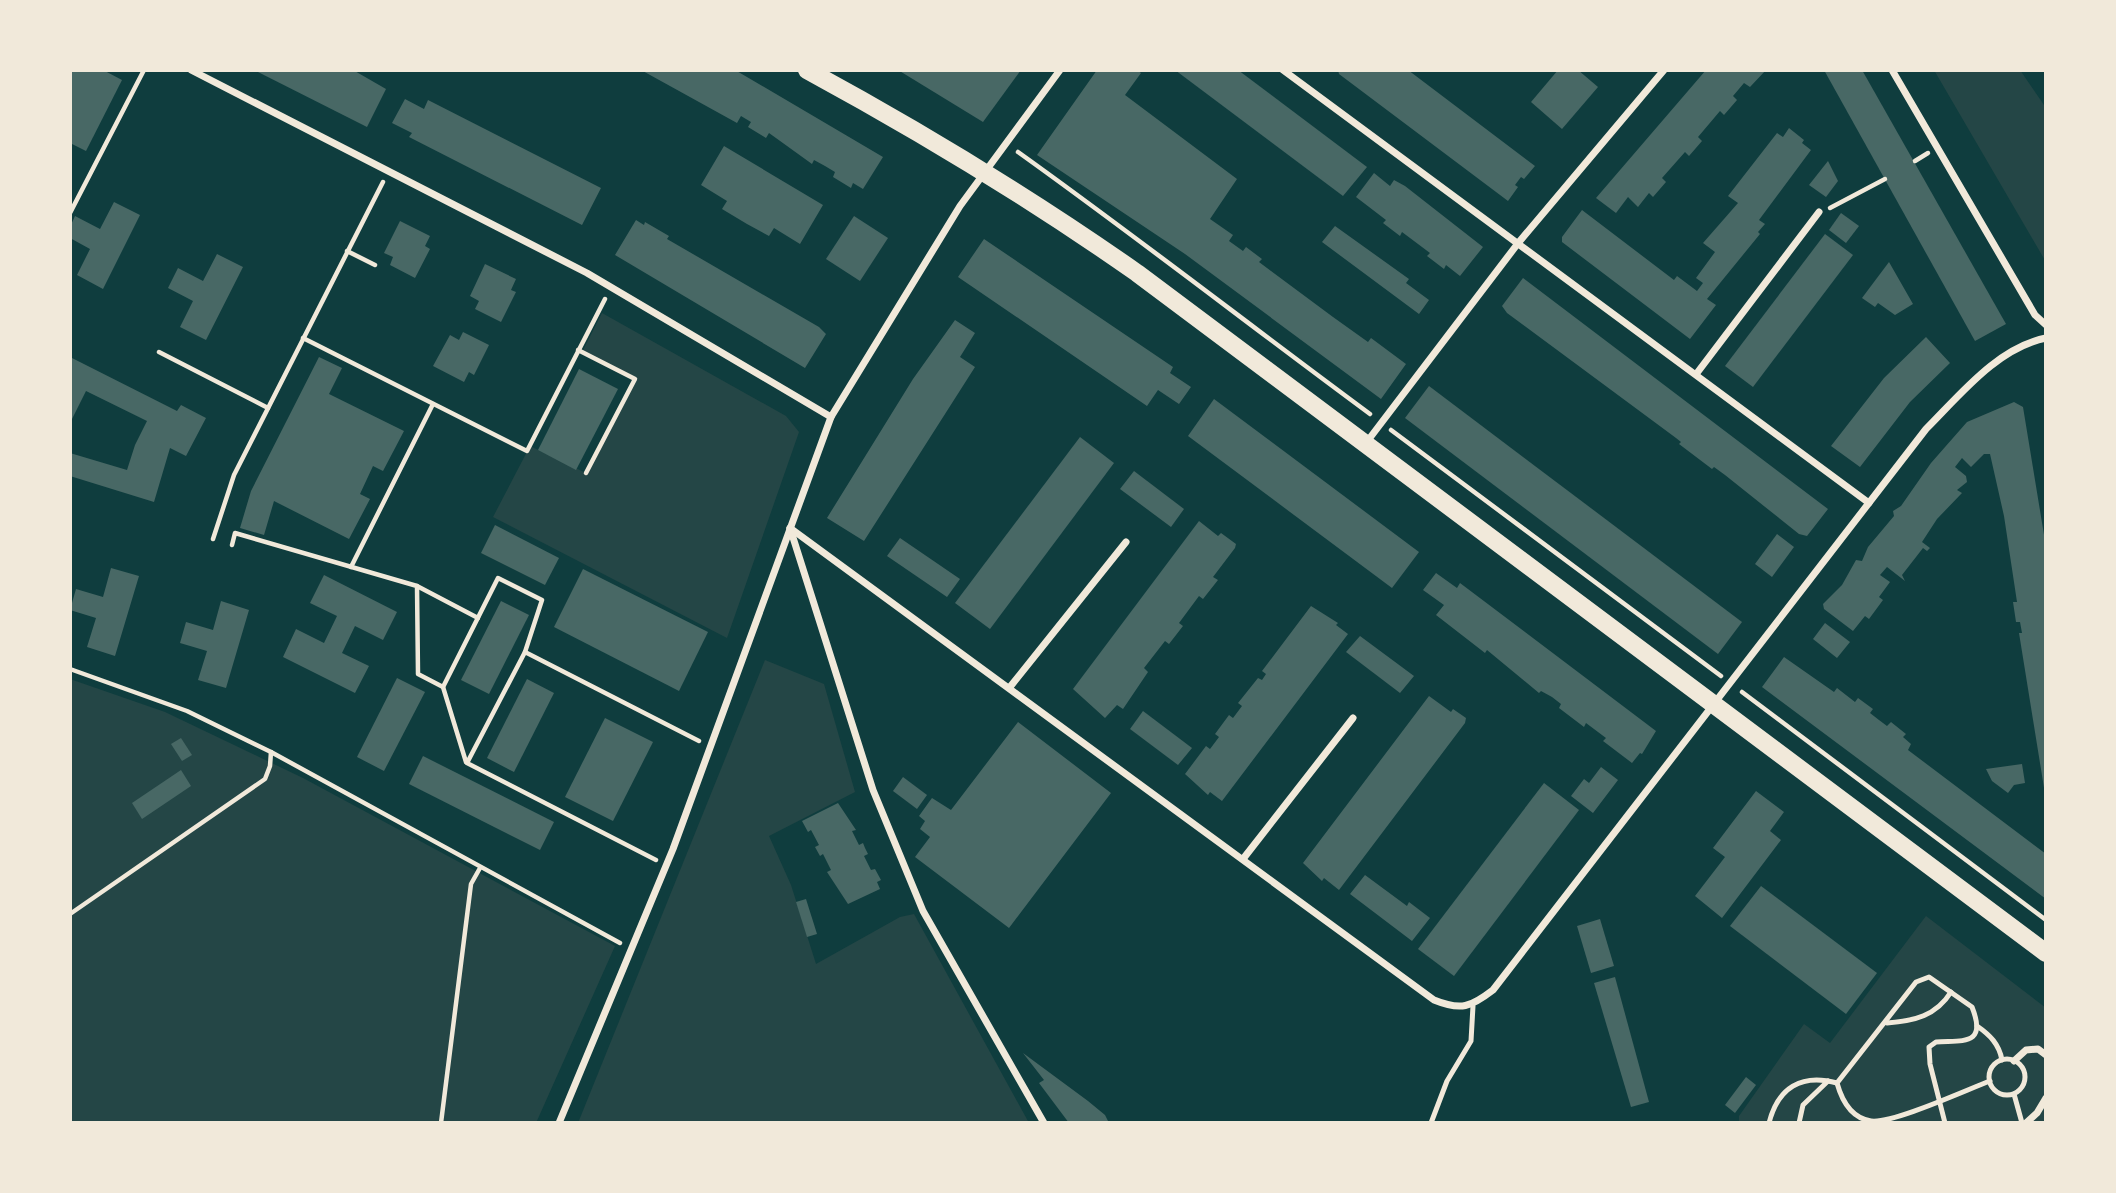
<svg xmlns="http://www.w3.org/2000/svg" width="2116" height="1193" font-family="Arial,sans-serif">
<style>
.green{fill:#244646}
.building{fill:#486865}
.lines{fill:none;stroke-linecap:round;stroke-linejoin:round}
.path{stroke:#f1e9da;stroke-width:4.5}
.service{stroke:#f1e9da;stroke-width:5}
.minor{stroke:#f1e9da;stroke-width:7}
.primary{stroke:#f1e9da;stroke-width:18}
</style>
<rect width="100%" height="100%" fill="#0f3d3e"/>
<g class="green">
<path d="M1934,70H2020L2046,108V262Z"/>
<path d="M602,313L786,416L799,432L727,638L493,517L530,446L586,473L635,379L582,352Z"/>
<path d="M765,660L824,684L855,792L769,836L791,885L816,964L900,917L914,914L1029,1123H578Z"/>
<path d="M70,679L165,712L303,778L615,946L536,1123H70Z"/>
<path d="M1926,916L2046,1008V1123H1739V1116L1804,1024L1830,1043Z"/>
</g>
<g class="building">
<path d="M70,70H103L122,80L86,151L70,143Z"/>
<path d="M254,70H353L386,89L367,127Z"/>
<path d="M641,70H735L883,157L863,189L853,183L851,188L833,177L835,172L825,166L814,160L812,164L769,133L766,138L748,127L751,122L741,116L737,123Z"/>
<path d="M898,70H1021L983,122Z"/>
<path d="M1097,70H1137L1141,73L1125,95L1237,179L1210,219L1233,235L1229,241L1243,251L1246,247L1262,259L1259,262L1333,317L1368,342L1371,338L1406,364L1381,399L1185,254L1037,155Z"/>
<path d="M1175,70H1238L1367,167L1343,196Z"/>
<path d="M1338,70H1408L1535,166L1524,179L1521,177L1515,185L1518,187L1508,201L1339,74Z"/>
<path d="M1558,70H1578L1598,87L1562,129L1531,102Z"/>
<path d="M1706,70H1766L1750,87L1744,83L1733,96L1737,100L1724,115L1720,111L1698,137L1702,141L1689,156L1685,152L1662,178L1666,182L1653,197L1649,193L1638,207L1628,197L1616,213L1596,198Z"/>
<path d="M1824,70H1862L2006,324L1975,341Z"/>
<path d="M405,99L424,109L428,100L601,188L582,225L409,137L412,133L392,123Z"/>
<path d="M1789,128L1804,140L1802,143L1811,150L1759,220L1765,224L1758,232L1760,234L1707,299L1716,305L1690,339L1562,242V237L1582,210L1674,280L1677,276L1697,291L1703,283L1696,278L1715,252L1703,243L1738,203L1728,196L1777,133L1783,137Z"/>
<path d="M724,146L823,205L800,244L774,228L769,236L747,224L722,209L727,201L701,185Z"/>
<path d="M1828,161L1838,181L1826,197L1809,185Z"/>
<path d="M1374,173L1390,186L1394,180L1405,186L1483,247L1460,276L1446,265L1444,269L1427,256L1430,253L1402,232L1400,236L1383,223L1386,220L1356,197Z"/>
<path d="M114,202L140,215L103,289L77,275L90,249L70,238V227L75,216L100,229Z"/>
<path d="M1841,213L1859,226L1846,243L1829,230Z"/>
<path d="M854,216L888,238L860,281L826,259Z"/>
<path d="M636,220L644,225L645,222L669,236L667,239L819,327L826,334L805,368L615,255Z"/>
<path d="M400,221L430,236L425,246L430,249L415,278L390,265L393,257L384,253Z"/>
<path d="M1335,226L1409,279L1406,283L1429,300L1419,314L1322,242Z"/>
<path d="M1825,234L1853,255L1753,387L1725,366Z"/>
<path d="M984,239L1173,367L1170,373L1191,387L1179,404L1158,390L1147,406L958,277Z"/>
<path d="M217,254L243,267L206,340L180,327L193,301L168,288L178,268L203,281Z"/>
<path d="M1889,262L1913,304L1895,315L1878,303L1875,307L1862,298Z"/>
<path d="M485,264L516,279L511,290L516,292L501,322L475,309L479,301L470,296Z"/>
<path d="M1523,278L1828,509L1807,536L1799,534L1725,475L1714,467L1712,469L1679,444L1681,442L1676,438L1507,313L1502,306Z"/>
<path d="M955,320L975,333L960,357L975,367L864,541L827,518L913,379Z"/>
<path d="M463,332L489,345L474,375L469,372L464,382L433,366L450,335L459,340Z"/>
<path d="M1926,337L1950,363L1910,402L1860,467L1831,446L1884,378Z"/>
<path d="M70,357L177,411L181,405L206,418L186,456L170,448L154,502L70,476V453L127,470L135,445L147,421L86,391L70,423Z"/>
<path d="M319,357L342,368L329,394L404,431L383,471L373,466L360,494L370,499L349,539L274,501L264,535L240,528L251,491Z"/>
<path d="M579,369L618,389L576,470L538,450Z"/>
<path d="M1429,386L1742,622L1718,654L1405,418Z"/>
<path d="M1214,399L1419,552L1392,588L1188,436Z"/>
<path d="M2014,402L2023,407L2046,547L2045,794L2019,633H2022L2020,622H2016L2013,602H2017L2004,516L1990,454H1984L1971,467L1962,458L1955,467L1966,476L1967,482L1957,490L1962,493L1937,519L1922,542L1930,548L1927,551L1923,548L1902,575L1905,581L1887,567L1880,575L1890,582L1879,597L1883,600L1869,619L1865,616L1853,631L1824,609L1823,604L1842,585L1856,560L1862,561L1868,547L1894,516L1893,511L1901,506L1931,463L1967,422Z"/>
<path d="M1080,437L1114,463L990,629L955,603Z"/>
<path d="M1134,471L1184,509L1171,527L1120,489Z"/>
<path d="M1199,521L1218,536L1221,533L1236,544L1235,548L1213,577L1218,580L1203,599L1199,596L1179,623L1183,626L1169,644L1165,641L1144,668L1148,672L1123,709L1117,705L1105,718L1073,689Z"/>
<path d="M495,525L559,558L545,585L481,553Z"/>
<path d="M1777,534L1794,547L1772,577L1755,564Z"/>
<path d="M900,538L960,579L947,597L887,556Z"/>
<path d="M111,568L139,576L115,656L87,647L96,618L70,610L76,589L103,597Z"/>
<path d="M583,569L708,632L679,691L554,627Z"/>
<path d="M1436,573L1457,588L1460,583L1656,731L1642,754L1640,753L1632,763L1603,741L1606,738L1586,723L1584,727L1559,708L1561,704L1552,697L1541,691L1539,693L1487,650L1485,653L1436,615L1444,605L1423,590Z"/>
<path d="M324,575L397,612L383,640L355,626L342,653L369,666L355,693L283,657L296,629L324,643L337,616L310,603Z"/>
<path d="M221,601L249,610L226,688L198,680L207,651L180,643L186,622L213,630Z"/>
<path d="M501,601L529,615L489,694L461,680Z"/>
<path d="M1311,606L1338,623L1336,625L1348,634L1222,801L1210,792L1208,795L1185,774L1206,746L1210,749L1219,737L1215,734L1229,715L1233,718L1242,706L1238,703L1258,678L1262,680L1266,674L1262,671Z"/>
<path d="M1825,623L1850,642L1837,658L1813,639Z"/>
<path d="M1360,636L1414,676L1400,693L1346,652Z"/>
<path d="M1784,657L1834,692L1837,688L1855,702L1858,698L1873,709L1870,713L1879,720L1887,726L1891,722L1906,734L1903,737L1911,744L1908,750L2046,854V899L1762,687Z"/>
<path d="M397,678L425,692L384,771L357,757Z"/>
<path d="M527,679L554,693L514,772L487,758Z"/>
<path d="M1429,696L1451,712L1453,709L1466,718L1465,723L1339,890L1324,878L1322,881L1303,863Z"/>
<path d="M1143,711L1192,748L1178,765L1130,729Z"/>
<path d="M605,718L653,742L613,821L565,797Z"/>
<path d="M1018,722L1111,793L1009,928L915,857L930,837L920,829L925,821L919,816L929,802L932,798L951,810Z"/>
<path d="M181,738L192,755L182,761L171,744Z"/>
<path d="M423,756L554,822L540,850L409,784Z"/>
<path d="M2022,764L2025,783L2014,785L2008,793L1992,781L1986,769Z"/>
<path d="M1601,767L1618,780L1593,813L1571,796L1584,779L1589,783Z"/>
<path d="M181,770L191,786L142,819L132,803Z"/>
<path d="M903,777L927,795L917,809L893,791Z"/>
<path d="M1544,783L1579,810L1454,976L1418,949Z"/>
<path d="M1756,791L1784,812L1770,831L1781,840L1722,918L1695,896L1725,857L1713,848Z"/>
<path d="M838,803L856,830L852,831L859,845L863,843L865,848L868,854L864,856L871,870L875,869L881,880L877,882L880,889L848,904L827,872L831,870L823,854L820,856L815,847L819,845L811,830L808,832L802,821Z"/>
<path d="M1365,875L1407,906L1409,902L1430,918L1412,941L1350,894Z"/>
<path d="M1761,886L1877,973L1846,1014L1730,926Z"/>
<path d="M806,899L817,934L807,937L796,902Z"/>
<path d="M1600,919L1614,966L1591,973L1577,926Z"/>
<path d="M1615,977L1649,1102L1631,1107L1594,983Z"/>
<path d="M1023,1053L1088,1101L1105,1115L1109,1123H1069L1039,1083L1044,1080Z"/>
<path d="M1746,1077L1756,1085L1735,1113L1725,1105Z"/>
</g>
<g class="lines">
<g class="path">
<path d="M1018,152C1137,237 1252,327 1370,414"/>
<path d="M1915,161L1928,153"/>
<path d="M1830,208L1885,179"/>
<path d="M70,213L144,70"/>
<path d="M347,251L375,265"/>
<path d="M303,338L527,451L605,299"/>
<path d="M578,350L635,379L586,473"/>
<path d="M159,352L268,408"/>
<path d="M1391,430L1721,676"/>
<path d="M213,539L234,475L383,182"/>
<path d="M232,545L235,533L417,586L418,674L443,687L466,762"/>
<path d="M351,567L433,404"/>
<path d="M417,586L478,618"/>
<path d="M70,669L187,711L271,752L620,943"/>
<path d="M443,687L498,578L542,600L525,652"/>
<path d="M1742,692L2046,920"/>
<path d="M656,860L467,763L525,652L699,741"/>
<path d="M70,914L265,779L270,766L271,752"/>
<path d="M441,1123L471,884L480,868"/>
</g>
<g class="service">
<path d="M1887,1023C1914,1021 1936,1016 1951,992"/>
<path d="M1977,1026C1990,1035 1999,1044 2002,1060"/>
<circle cx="2007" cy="1077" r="18"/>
<path d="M1837,1083C1842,1101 1851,1118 1871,1121C1892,1124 1966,1090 1990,1081"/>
<path d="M2014,1094L2022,1123"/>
<path d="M1431,1123L1447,1081L1471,1041L1473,1006"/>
<path d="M1769,1123C1778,1088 1801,1073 1837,1083L1916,982L1929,977L1972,1007C1988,1047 1961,1040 1936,1042L1929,1047L1930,1064L1945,1123"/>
<path d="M1799,1123L1803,1105L1828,1081"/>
</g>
<g class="minor">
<path d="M191,70L587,273L831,417"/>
<path d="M1283,70L1869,503"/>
<path d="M1892,70L2035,315L2046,325"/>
<path d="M1697,373L1819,212"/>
<path d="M1366,443L1519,242L1664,70"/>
<path d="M790,528L1434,1000C1461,1011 1471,1007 1493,990L1926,429C1960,395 1997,348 2046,338"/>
<path d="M790,528L873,790L923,911L1044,1123"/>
<path d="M1010,687L1126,542"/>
<path d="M1243,859L1353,718"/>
<path d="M2014,1061L2026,1050L2038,1049L2046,1055"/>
<path d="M559,1123L673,849L831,417L960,206L1060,70"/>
<path d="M2026,1123L2037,1113L2046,1098"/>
</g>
<path class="primary" d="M807,70C923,133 1029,197 1137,273L2046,953"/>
</g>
<rect width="2116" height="1193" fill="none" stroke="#f1e9da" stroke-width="144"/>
</svg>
